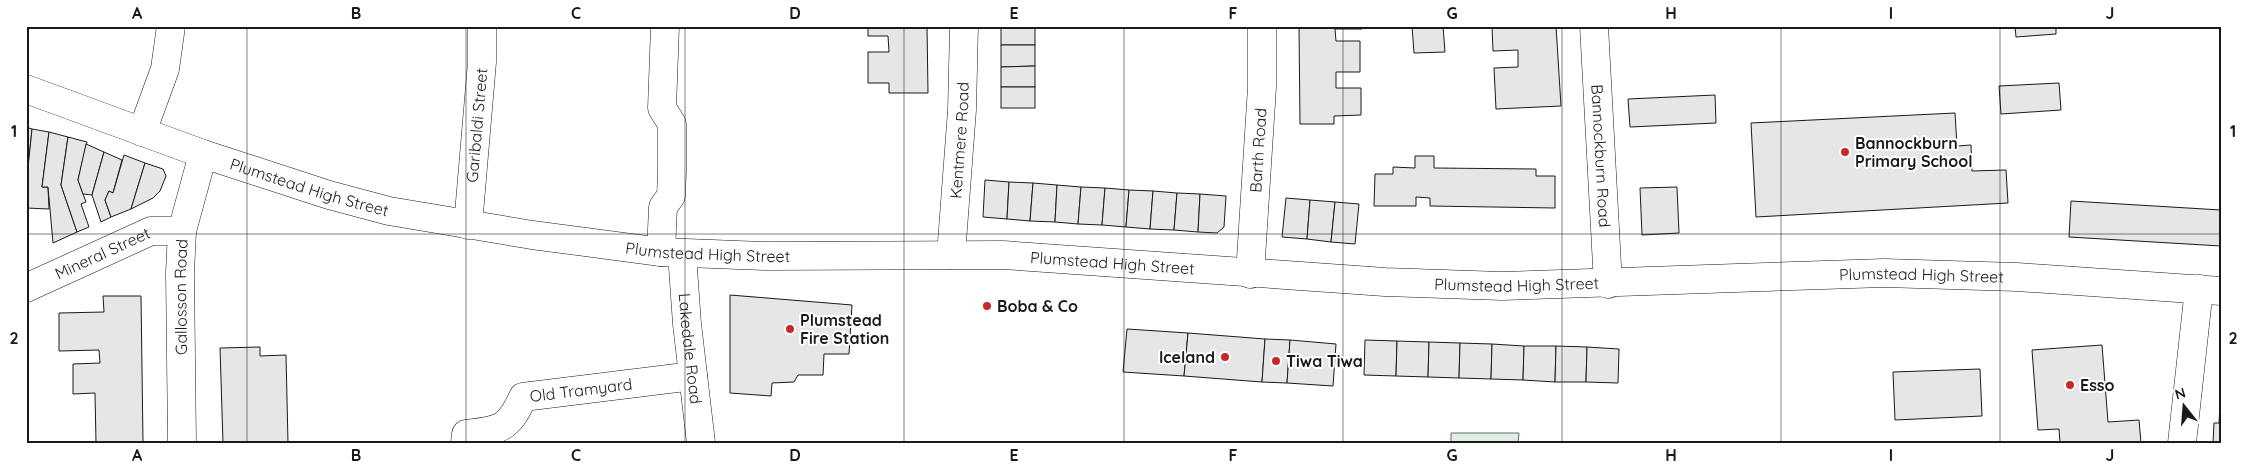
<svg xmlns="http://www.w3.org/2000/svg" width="2247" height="469" font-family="Quicksand,sans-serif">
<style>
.green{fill:#e0efe3;stroke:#6a6a6a}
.building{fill:#e6e6e6;stroke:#1a1a1a}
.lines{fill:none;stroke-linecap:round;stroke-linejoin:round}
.minor-casing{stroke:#1a1a1a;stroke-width:29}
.major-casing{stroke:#1a1a1a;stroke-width:29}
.minor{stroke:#fff;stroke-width:28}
.major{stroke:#fff;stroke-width:28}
.grid{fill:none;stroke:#1a1a1a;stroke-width:1;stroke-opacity:0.55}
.poi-dot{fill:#c62828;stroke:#fff;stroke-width:2}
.labels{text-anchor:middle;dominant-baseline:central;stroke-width:4;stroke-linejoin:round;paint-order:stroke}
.street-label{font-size:16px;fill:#1a1a1a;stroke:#fff}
.poi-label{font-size:16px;font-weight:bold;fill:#1a1a1a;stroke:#fff;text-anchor:start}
.neatline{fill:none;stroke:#1a1a1a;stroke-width:2}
.grid-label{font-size:16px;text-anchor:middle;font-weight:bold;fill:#1a1a1a}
</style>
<rect width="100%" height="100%" fill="#fff"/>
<path class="green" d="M1451,433H1519L1518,443H1451Z"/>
<g class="building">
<path d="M868,26H927L928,93H889V83H868V52H889L888,36H868Z"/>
<rect x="1001" y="26" width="34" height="19"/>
<path d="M1299,26H1362V29H1335L1336,41H1360V72H1336V88H1361V115L1334,116V124H1300Z"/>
<path d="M1412,26H1443L1445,52L1414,53Z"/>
<path d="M1492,26H1556L1561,106L1496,109L1494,68L1518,67V50L1493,51Z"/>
<path d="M2015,26H2056V34L2016,37Z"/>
<path d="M1001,45H1035V66L1001,67Z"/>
<path d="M1035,66V87H1001V67Z"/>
<path d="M2059,83L2061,110L2001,114L1999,86Z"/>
<rect x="1001" y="87" width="34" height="21"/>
<path d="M1715,95L1716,123L1630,127L1628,99Z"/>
<path d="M1955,113L1957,146L1971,145L1972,171L2006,170L2008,203L1756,217L1751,123Z"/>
<path d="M26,127L32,129L26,187Z"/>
<path d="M32,129L49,132L42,187H48L49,209L26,208V187Z"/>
<path d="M49,132L68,137L61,185L77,232L53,243L48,187H42Z"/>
<path d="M68,137L87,142L78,180L86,202L81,204L89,227L77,232L61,185Z"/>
<path d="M86,144L104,152L92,195L83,194L78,180Z"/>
<path d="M104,152L122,160L113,193L109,191L105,200L111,217L101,222L92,195Z"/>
<path d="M124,155L145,163L131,209L111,217L105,200L109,191L113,193Z"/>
<path d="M1415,156H1434V168L1536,169V176H1555V208L1430,206V198L1416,197V206H1374L1375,174H1393V167L1415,168Z"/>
<path d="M145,163L163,169L166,176L160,191L153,198L131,209Z"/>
<path d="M985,180L1009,182L1007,219L983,217Z"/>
<path d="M1009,182L1033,183L1030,221L1007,219Z"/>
<path d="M1033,183L1057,185L1055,222L1030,221Z"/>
<path d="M1057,185L1081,187L1078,224L1055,222Z"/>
<path d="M1081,187L1105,188L1102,225L1078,224Z"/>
<path d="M1677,187L1679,233L1642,235L1640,188Z"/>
<path d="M1105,188L1129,190L1126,227L1102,225Z"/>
<path d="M1129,190L1153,191L1150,229L1126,227Z"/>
<path d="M1153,191L1177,193L1174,230L1150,229Z"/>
<path d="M1177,193L1200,194L1198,232L1174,230Z"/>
<path d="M1200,194L1226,196L1224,227L1217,233L1198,232Z"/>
<path d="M1286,198L1310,200L1307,239L1282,237Z"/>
<path d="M1310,200L1335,202L1331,242L1307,239Z"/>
<path d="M2071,201L2221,210V246L2069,237Z"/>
<path d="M1335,202L1359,204L1355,244L1331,242Z"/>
<path d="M730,295L852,305L849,354H824L823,375H798L794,382L772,383L771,396L730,393Z"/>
<path d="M103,296H141L143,443H96L95,393L73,394V364L100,363L99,350L59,351V313L104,312Z"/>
<path d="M1127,329L1188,333L1184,376L1123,372Z"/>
<path d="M1188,333L1265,339L1262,382L1184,376Z"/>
<path d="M1265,339L1290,340L1287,383L1262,382Z"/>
<path d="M1290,340L1336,344L1333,386L1287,383Z"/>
<path d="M1365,340L1397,341L1396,376L1364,375Z"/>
<path d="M1397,341L1429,342L1428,377L1396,376Z"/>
<path d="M1429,342L1460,343L1459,378L1428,377Z"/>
<path d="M1460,343L1492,344L1491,379L1459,378Z"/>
<path d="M1492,344L1524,346L1523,380L1491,379Z"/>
<path d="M2102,345L2108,422L2139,420L2141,443H2060L2059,429L2038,430L2032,350Z"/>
<path d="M1524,346H1556L1555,382L1523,380Z"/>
<path d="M1556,346L1587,347L1586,382H1555Z"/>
<path d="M260,347V356L286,355L288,443H223L220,348Z"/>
<path d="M1587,347L1619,349L1618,383L1586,382Z"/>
<path d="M1980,369L1982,416L1895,420L1893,372Z"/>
<path d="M2221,385V443H2213L2214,423H2219Z"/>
</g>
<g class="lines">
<g class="minor-casing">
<g id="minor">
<path id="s1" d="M1594,26L1608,284"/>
<path d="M142,132L165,69L171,26"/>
<path id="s2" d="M468,225L482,62V26"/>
<path d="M661,252L663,207L671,196L672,172V124L662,108L665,26"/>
<path id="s3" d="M682,254L687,324L701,443"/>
<path id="s4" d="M951,255L962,110L964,26"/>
<path id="s5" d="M1250,274L1262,87V26"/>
<path id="s6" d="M26,288L151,231H182"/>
<path id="s7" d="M182,443L180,273L182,231L203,154"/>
<path id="s8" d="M465,443L466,434C500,430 508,430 523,397L693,376"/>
<path d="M2182,443L2199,289"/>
</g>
</g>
<g class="major-casing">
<g id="major">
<path id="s9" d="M26,89L203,154L329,195L389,211L532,235L661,252L766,256L1003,255L1385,282L1502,286L1884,273L2017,277L2221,291"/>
</g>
</g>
<use href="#minor" class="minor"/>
<use href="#major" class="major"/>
</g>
<path class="grid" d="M247,26V443M466,26V443M685,26V443M904,26V443M1124,26V443M1343,26V443M1562,26V443M1781,26V443M2000,26V443M26,234H2221"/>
<g class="poi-dot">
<circle cx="1845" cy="152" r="5"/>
<circle cx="987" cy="306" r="5"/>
<circle cx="790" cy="329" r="5"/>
<circle cx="1225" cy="357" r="5"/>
<circle cx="1276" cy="361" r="5"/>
<circle cx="2070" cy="385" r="5"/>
</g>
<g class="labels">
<g class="street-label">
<text stroke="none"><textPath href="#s2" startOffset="100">Garibaldi Street</textPath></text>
<text stroke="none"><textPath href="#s4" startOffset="115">Kentmere Road</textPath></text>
<text stroke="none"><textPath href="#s5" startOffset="124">Barth Road</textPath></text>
<text stroke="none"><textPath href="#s1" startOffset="130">Bannockburn Road</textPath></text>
<text stroke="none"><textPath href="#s9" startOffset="300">Plumstead High Street</textPath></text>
<text stroke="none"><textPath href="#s9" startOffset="705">Plumstead High Street</textPath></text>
<text stroke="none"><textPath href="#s6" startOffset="84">Mineral Street</textPath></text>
<text stroke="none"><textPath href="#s9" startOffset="1110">Plumstead High Street</textPath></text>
<text stroke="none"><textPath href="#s9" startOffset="1920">Plumstead High Street</textPath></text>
<text stroke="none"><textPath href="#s9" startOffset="1515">Plumstead High Street</textPath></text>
<text stroke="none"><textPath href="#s7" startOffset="146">Gallosson Road</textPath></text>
<text stroke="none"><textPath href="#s3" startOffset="95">Lakedale Road</textPath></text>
<text stroke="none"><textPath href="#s8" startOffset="141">Old Tramyard</textPath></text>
</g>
<g class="poi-label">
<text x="1855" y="143">Bannockburn<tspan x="1855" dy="18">Primary School</tspan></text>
<text x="997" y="306">Boba &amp; Co</text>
<text x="800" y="320">Plumstead<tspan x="800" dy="18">Fire Station</tspan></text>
<text x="1215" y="357" text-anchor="end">Iceland</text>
<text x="1286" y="361">Tiwa Tiwa</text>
<text x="2080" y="385">Esso</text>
</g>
</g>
<rect width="2247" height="469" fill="none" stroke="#ffffff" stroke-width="55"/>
<g transform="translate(2184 406) rotate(343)" stroke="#ffffff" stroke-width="4" paint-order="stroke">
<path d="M0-4L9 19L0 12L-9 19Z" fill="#1a1a1a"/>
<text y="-8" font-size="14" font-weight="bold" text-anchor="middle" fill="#1a1a1a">N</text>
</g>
<rect x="28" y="28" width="2192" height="414" class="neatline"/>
<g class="grid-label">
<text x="137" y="19">A</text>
<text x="356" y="19">B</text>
<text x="576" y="19">C</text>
<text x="795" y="19">D</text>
<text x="1014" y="19">E</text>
<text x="1233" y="19">F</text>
<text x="1452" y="19">G</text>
<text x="1671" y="19">H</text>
<text x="1891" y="19">I</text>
<text x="2110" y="19">J</text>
<text x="14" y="137">1</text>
<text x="2233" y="137">1</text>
<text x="14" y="344">2</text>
<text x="2233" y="344">2</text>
<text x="137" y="461">A</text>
<text x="356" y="461">B</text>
<text x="576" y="461">C</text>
<text x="795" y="461">D</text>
<text x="1014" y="461">E</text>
<text x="1233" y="461">F</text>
<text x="1452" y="461">G</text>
<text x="1671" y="461">H</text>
<text x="1891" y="461">I</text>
<text x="2110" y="461">J</text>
</g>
</svg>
